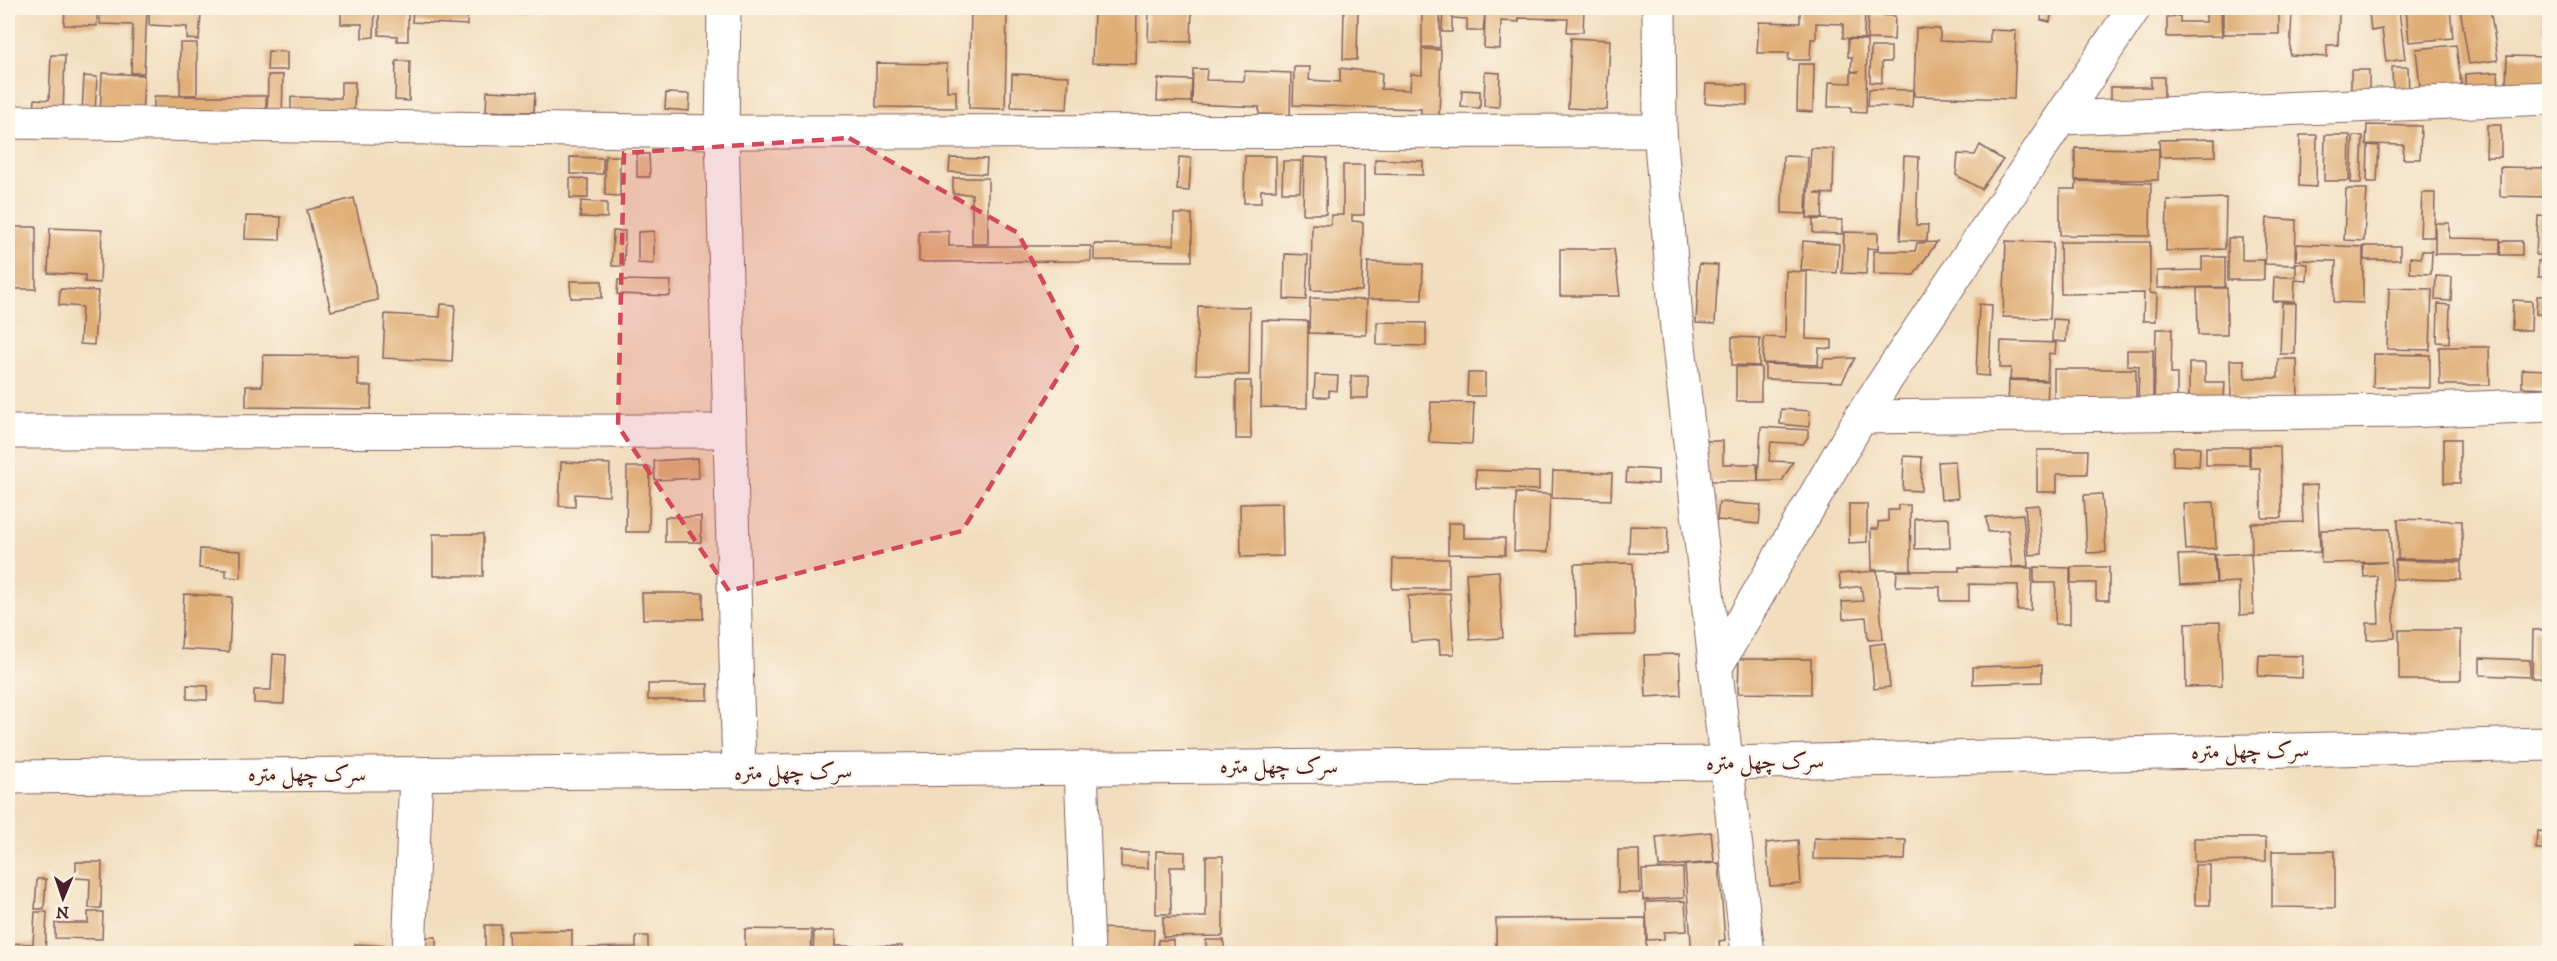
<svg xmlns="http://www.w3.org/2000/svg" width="2557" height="961" font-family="'IM FELL DW Pica',Amiri,serif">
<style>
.building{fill:#e0af78}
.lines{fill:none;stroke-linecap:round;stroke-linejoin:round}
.minor-casing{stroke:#85625f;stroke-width:35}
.minor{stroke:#fff;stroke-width:33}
.marked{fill:#d1495b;fill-opacity:0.2;stroke:#d1495b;stroke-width:4.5;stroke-dasharray:12 8;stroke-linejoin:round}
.labels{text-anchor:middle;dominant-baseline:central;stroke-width:4.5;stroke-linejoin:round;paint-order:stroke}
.street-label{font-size:22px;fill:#4a1f2b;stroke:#fcf5e5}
</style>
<rect width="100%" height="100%" fill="#fcf5e5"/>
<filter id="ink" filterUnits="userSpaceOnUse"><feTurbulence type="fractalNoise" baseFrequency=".0167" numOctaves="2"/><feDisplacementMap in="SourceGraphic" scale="12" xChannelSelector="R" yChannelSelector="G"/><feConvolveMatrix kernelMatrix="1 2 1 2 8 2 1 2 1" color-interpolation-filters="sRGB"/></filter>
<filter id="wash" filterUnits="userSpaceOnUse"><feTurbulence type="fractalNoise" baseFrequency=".008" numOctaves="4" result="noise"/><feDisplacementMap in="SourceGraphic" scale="24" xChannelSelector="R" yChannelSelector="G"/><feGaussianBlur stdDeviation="1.35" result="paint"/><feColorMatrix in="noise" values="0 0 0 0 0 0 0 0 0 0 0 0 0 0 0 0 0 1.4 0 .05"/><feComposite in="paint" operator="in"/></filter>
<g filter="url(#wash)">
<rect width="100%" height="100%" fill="#f2debf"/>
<g id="blocks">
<g class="building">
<path d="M100,8L147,10L144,73H131L133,25L100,24Z"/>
<path d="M341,8H375L374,37L362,38V24H341Z"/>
<path d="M413,8H468L467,25L412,22Z"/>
<path d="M477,8H529V13L477,12Z"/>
<path d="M1149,8H1192L1191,42L1148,41Z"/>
<path d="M1443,8H1584L1583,32H1567L1568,19L1519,18V22L1501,21L1500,49L1484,48L1485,14L1483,31H1467V19L1452,18V32H1442Z"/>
<path d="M1800,8H1865L1864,39L1843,38V24L1816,23V39H1811L1810,60H1788L1789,53H1757L1759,22L1800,23Z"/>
<path d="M2016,8H2052L2050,22L2041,20L2042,12L2016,10Z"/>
<path d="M2206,8H2221L2222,36L2167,37V17L2180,16V22H2206Z"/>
<rect x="2223" y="8" width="56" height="26"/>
<path d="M2305,8H2350V12L2305,11Z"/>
<path d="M2406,8H2450L2453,38L2409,42Z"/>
<path d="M2460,8H2490L2498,60L2469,64Z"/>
<path d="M2544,8H2550V28H2543Z"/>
<path d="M65,9L97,10V26L64,25Z"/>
<path d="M379,9L408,10V41H397V36L379,35Z"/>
<path d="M971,9L1007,10L1005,109L969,108Z"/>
<path d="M1344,9H1358L1357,60L1343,59Z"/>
<path d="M1422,9H1440V48L1422,47Z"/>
<path d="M2399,10L2405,59L2386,62L2382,29L2371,31L2369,13Z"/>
<path d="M149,11L201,14L199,40L187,39V27L149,25Z"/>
<path d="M2292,11L2339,13L2338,45H2327V57L2290,55Z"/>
<path d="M1094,12L1137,13L1136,64L1092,63Z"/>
<path d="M1868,15L1895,16L1894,40L1867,39Z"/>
<path d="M1916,28L1940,29V41L1990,43V30L2016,31L2014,99L1914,96Z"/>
<path d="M1571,38L1610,40L1607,110L1568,108Z"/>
<path d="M1848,39L1867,40L1866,113L1851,112V107H1828L1829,82L1851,83V72H1859L1851,71L1852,57H1848Z"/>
<rect x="180" y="43" width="17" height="52"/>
<path d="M2456,45L2462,91L2421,96L2416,49Z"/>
<path d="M1871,47H1891V62H1882V83L1870,82Z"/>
<path d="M1422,49L1441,50L1439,119L1421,118V109L1293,105L1294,67H1310L1309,80L1340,82V68L1382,73L1381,89L1410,90L1411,74L1422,75Z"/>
<path d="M268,51L287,52V70H267Z"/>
<path d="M51,55H65L63,113L34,112L35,99L49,100Z"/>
<path d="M2507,56L2547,57V86L2506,85Z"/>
<path d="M396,61H410L409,101L395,100Z"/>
<path d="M876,63L947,64V91H956V108L876,107Z"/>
<path d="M1798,64H1814L1813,112L1797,111Z"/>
<path d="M2392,67H2408L2409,94H2393Z"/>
<path d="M1193,69H1207L1206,80L1244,81L1245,71L1291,73L1290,115L1259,114V107L1192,104Z"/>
<path d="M2351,70H2369V104L2351,105Z"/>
<path d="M1485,72L1500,73L1499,107L1484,106Z"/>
<path d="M2498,72L2499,87L2465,89V74Z"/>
<path d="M102,73L144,75L142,122L100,117Z"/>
<path d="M1012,74L1069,76L1067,109L1011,107Z"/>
<path d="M268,75H283L282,120H267Z"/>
<path d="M84,76L97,77L95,113L82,112Z"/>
<path d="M2151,77H2164V104H2111V87H2151Z"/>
<path d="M1158,79L1192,80L1191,102L1157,101Z"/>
<path d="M341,82H355L354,112L291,113V97L341,98Z"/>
<path d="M1706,84L1747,85V105L1705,103Z"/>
<path d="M1869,89L1913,90L1912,107L1868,106Z"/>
<path d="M1462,90L1480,91V108L1461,107Z"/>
<path d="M487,91L535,93L534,112L486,111Z"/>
<path d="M666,93L690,94L689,111L665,109Z"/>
<rect x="154" y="96" width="112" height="18"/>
<path d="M2367,125L2421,126L2420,159H2403L2404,145L2366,144Z"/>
<path d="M2487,125H2501V157H2486Z"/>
<path d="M2300,135H2317L2316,187L2299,186Z"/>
<path d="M2325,135H2350L2349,181H2324Z"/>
<path d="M2353,136H2363L2361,183H2351Z"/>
<path d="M2215,139V156L2160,157L2159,140Z"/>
<path d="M1980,145L2003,160L1981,189L1956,175L1958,154L1975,155Z"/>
<path d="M2368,145L2379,146L2377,182H2367Z"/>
<path d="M1811,148L1834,149L1833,194L1815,193L1823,195L1822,218H1807Z"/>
<path d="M2075,148L2159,149L2158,180H2075Z"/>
<path d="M637,154H649L650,177H637Z"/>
<path d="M605,156H620V196L605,195Z"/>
<path d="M1245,156H1276V190H1261V203H1244Z"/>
<path d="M1783,156L1808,157L1806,214L1782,213Z"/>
<path d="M1904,156L1919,157L1916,225H1928L1927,241L1900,240Z"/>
<path d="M570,157L603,158V174H570Z"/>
<path d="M1179,157L1191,158L1189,191L1177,190Z"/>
<path d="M1304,157L1327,158L1326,214H1303Z"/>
<path d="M950,158L987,159L986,174L949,172Z"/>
<path d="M1375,159L1423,161V175L1375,174Z"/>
<path d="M1283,161H1301L1300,192H1282Z"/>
<path d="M1343,165H1364V215H1352V221L1363,222L1362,291L1311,290L1312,224L1331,225V215H1343Z"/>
<path d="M2500,167L2550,168V197L2500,196Z"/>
<path d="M570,178L588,179V198H570Z"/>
<path d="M953,178H988V244H972V194H953Z"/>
<path d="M2076,181L2151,183L2150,236L2060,235V189H2076Z"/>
<path d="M2346,189H2367L2364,241L2344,240Z"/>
<path d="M2422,193H2435L2434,237H2420Z"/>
<path d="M354,198L378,300L331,311L307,210Z"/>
<path d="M2226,198L2225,249L2166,251L2167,200Z"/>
<path d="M581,201L607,203V218L580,217Z"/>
<path d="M1174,214H1192V261L1094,260V244L1174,245Z"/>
<path d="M246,216L281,217L280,240L245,239Z"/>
<path d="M2538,216L2550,217V255H2536Z"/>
<path d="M2267,218L2296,220L2295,265L2265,264Z"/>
<path d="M1813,219L1842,220V234L1813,233Z"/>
<path d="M2435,223H2449V238L2500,239V254H2435Z"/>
<rect x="8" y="227" width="28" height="62"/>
<path d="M50,228L102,230L100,283L85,282V275L48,273Z"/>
<path d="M613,231H625L624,266H612Z"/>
<path d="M654,231V264L638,263V232Z"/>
<path d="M919,231H949V246H1091V261L919,262Z"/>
<path d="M1844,232L1878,233V249L1867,248L1866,274L1842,273Z"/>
<path d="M2228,238H2242V260H2264V280H2228Z"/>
<path d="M1803,241L1839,244L1837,273L1801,270Z"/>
<path d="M2006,241L2053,243L2050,319L2003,317Z"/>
<rect x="2501" y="241" width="21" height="14"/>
<path d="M1937,242L1914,275L1874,274V251H1915L1917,243Z"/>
<path d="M2060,242H2150V293L2157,294L2156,321H2143L2144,293L2061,294Z"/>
<path d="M2297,244L2363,247V303L2334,302L2336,261L2296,260Z"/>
<rect x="2364" y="246" width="36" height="14"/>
<path d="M1560,249H1614L1620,296H1560Z"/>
<path d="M2422,251H2432L2431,274L2410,273V257L2421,258Z"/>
<path d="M1285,254L1308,255L1306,300L1284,299Z"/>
<path d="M2202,257H2225V287L2157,288V271L2202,270Z"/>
<path d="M2538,261L2550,262V315L2536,314L2537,296H2545V277H2538Z"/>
<path d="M1368,262L1423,264L1422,300L1367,299Z"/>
<path d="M2296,263L2308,264L2307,281L2295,280L2294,302L2273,301L2274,277H2296Z"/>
<path d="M1699,264L1718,265L1715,324L1696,323Z"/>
<path d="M1786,271L1807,272L1806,339L1832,340V349L1819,348L1818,365L1763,363L1764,337L1785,338Z"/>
<path d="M2436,276L2452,277L2451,301L2435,300Z"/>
<path d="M618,280L671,281L670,296L617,294Z"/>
<path d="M570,281H602V298H571Z"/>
<path d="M2197,288H2227V335H2198Z"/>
<path d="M2389,288L2432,289L2430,350L2387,349Z"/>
<path d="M60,289L98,291L94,345L80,344L82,307L59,305Z"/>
<path d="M1310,298L1367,300L1366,335L1309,333Z"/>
<path d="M2513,300L2532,301L2531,330H2512Z"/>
<path d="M2282,303H2296L2295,354H2280Z"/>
<path d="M441,304L455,305L452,362L383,358L385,314L440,317Z"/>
<path d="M1979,304L1992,305L1989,376L1976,375Z"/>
<path d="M2438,304L2450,305L2449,343L2437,342Z"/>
<path d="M1198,306L1250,307L1249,375L1196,374Z"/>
<path d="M2053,319L2067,320L2066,342L2052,341Z"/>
<path d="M1262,320L1308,321L1307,408L1261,407Z"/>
<path d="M1377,322L1426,323V346L1377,345Z"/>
<path d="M2156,329H2172L2171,374H2177V403L2154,402Z"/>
<path d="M1732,337L1760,338L1759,366L1732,365Z"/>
<path d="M2001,341L2056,343L2055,354L2049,353L2047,380L2010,379L2011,368H2000Z"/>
<path d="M2439,347H2489L2490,385H2440Z"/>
<path d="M2127,350H2153V403H2138L2139,366L2127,365Z"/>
<path d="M2374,354L2430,355V388L2373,387Z"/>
<path d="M263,355L358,356V386H372L371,409L246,407V386H262Z"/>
<path d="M1855,358L1842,382L1765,379V364L1823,367L1824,359Z"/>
<path d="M2278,359H2297L2298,397L2231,398L2230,360H2244L2245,378H2278Z"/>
<path d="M2189,363H2205V382H2225L2224,398L2189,403Z"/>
<rect x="1736" y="367" width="25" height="34"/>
<rect x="2054" y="369" width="82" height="37"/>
<path d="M2522,369L2550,370V388L2522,387Z"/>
<path d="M1468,373H1485V396H1467Z"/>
<path d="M1315,375L1338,376L1337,391L1329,390V397H1314Z"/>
<rect x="1351" y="376" width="17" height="22"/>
<path d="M2009,380L2048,381L2047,409L2008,408Z"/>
<rect x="1236" y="381" width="15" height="58"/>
<path d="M1431,402L1474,403L1472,444L1429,442Z"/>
<path d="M1781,409L1810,411L1809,427L1780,424Z"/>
<path d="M1761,427L1808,430V437L1803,444L1771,442L1769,461L1793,462L1782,481H1758Z"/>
<rect x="2444" y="439" width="16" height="44"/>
<path d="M1703,441H1723V464H1757L1758,481H1703Z"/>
<path d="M2250,446H2280L2282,518H2262L2260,468H2250Z"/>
<path d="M2173,447H2200L2199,466L2173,465Z"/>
<rect x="2206" y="447" width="43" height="18"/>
<path d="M2037,450H2088L2087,474H2057V492H2037Z"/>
<path d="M1904,456L1922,457L1921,491L1903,490Z"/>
<path d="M698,458L699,478L655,480L654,461Z"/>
<path d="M1955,461L1958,498L1941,500L1938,462Z"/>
<path d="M561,462L610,464L609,496L575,494V507L559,506Z"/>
<path d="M627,467H650L649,532H626Z"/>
<path d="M1627,468L1658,470V484L1626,482Z"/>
<path d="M1476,470L1539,472V490L1476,488Z"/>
<path d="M1553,471L1612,473L1611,500L1552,498Z"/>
<path d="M2317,485L2320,552L2252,554L2251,523L2303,522L2301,486Z"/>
<path d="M1516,493L1550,494L1548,552L1514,551Z"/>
<path d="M2102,494L2106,552L2087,553L2084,495Z"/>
<path d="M1719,502L1761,505L1759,524L1717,520Z"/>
<path d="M2214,502L2216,548L2186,550L2183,503Z"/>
<path d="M1282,503L1283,556L1241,557L1240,504Z"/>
<path d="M1849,504H1867V542L1849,543Z"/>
<path d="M1898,505H1910L1911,570H1872L1871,529H1878V522L1888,521V510H1898Z"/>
<path d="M2039,505L2042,554L2029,555L2025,506Z"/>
<path d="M2023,514L2028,566L2012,567L2008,530L1988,532L1986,517Z"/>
<rect x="665" y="517" width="36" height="25"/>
<path d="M1949,518L1950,548L1915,549V519Z"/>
<path d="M2398,519L2462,521V560L2398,559Z"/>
<path d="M1448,523H1464V538H1505V555L1448,554Z"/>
<path d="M1630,526L1668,527L1667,554L1629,553Z"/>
<path d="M2390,529L2395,638L2367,640V623H2379L2377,576L2364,577L2363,564L2387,562L2321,563V530Z"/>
<rect x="433" y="534" width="50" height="42"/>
<path d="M200,549L241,551V578L226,577V570L199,568Z"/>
<path d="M2251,553L2254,614L2240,615L2239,582L2217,583L2215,555Z"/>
<path d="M2214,554L2216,583L2180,585L2178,555Z"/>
<path d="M1393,559H1449V589H1392Z"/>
<path d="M2395,560L2461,562V580L2395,579Z"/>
<path d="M1633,563L1635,635L1576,636L1574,564Z"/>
<path d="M1959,567L2032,568L2031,610H2017L2018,585L1969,584V601H1940V587L1896,586L1897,571H1959Z"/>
<path d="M2034,567L2070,568V624H2055L2056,583H2034Z"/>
<path d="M2071,567H2109V600H2096V583H2071Z"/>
<path d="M1499,571L1503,638L1470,640L1466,573Z"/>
<path d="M1877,571L1883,639L1868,640L1866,617L1843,619L1842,602L1863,601L1861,586L1841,589L1839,574Z"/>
<path d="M642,593H703V619H643Z"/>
<path d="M1450,593L1454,654H1440L1439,640L1411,642L1408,596Z"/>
<path d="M184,594L232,597L229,652L181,649Z"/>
<path d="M2220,622L2222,686L2186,687L2185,623Z"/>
<rect x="2399" y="630" width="62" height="50"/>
<path d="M2533,630H2550V678H2532Z"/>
<path d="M1885,643L1890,687L1874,689L1870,645Z"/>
<path d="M273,654L286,655L284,704L254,703V690H271Z"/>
<path d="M1679,654L1681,695L1646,697L1644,655Z"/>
<path d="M2259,655L2303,656L2302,678L2258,676Z"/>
<path d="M2480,658L2530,660V677L2480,675Z"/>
<path d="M1739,659H1811V694L1738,693Z"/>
<path d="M2042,665V682L1973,684V667Z"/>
<rect x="648" y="684" width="60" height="16"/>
<path d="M187,685L208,686L207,700L187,699Z"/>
<path d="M2537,831L2550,832V849H2536Z"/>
<path d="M1711,832L1714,862L1659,867L1656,837Z"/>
<path d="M1814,838L1906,840L1905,860L1813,859Z"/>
<path d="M2194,838H2266V861L2194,862Z"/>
<path d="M1798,840L1801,884L1770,886L1766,843Z"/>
<path d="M1618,850H1639L1640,893H1618Z"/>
<path d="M1121,851L1148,852V868L1121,867Z"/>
<path d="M1156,851L1185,852V867H1170L1171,914H1156Z"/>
<path d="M2272,851H2335V908L2272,907Z"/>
<path d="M1206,856H1223V936L1163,937V917H1206Z"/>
<path d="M76,862H102L101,908H89L90,879L76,878Z"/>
<path d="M1719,863L1725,940L1719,941L1720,952L1692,954L1685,865Z"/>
<rect x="2195" y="865" width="15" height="40"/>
<path d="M1683,868L1684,898L1643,900L1642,870Z"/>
<path d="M37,879H46L44,909H35Z"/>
<path d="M1685,901L1687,931L1664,932V939L1647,940L1646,902Z"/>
<path d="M35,912H47L45,954H8V943L33,944Z"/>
<path d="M88,912H103L102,939L55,938V923H88Z"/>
<path d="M1646,918V954H1496V919Z"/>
<path d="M485,925H501L500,954H423L424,937H436V949H485Z"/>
<path d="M1095,928L1154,930L1153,954H1094Z"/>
<path d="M745,929L812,930L811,954H745Z"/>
<path d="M572,930V954H509L508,931Z"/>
<path d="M814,931H835V946H902V954H813Z"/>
<path d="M636,936H648V954H577V948L636,947Z"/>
<rect x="1158" y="940" width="15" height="14"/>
<rect x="1206" y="940" width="18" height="14"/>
<path d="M355,944L386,946V954H354Z"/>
</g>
</g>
</g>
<g filter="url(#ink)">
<use href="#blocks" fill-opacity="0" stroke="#85625f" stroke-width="1.5"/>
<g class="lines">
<g class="minor-casing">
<g id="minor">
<path d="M724,8L722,132L739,772"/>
<path d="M1659,8L1660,131L1676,319L1748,954"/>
<path d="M2061,118L2550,98"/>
<path d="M8,122L722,132L1660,131"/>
<path d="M1861,417L2406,411L2550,405"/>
<path d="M8,432L730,431"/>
<path d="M1717,665L1861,417L2134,8"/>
<path d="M1081,768L1088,954"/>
<path d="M8,777L1727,763L2550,744"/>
<path d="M409,954L416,773"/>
</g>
</g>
<use href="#minor" class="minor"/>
</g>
</g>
<path class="marked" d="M849,138L1018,233L1077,347L962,531L729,591L618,426L624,153Z"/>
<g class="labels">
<g class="street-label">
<text transform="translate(2250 751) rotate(-1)">سرک چهل متره</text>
<text transform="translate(1765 762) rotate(-1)">سرک چهل متره</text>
<text x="1279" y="766">سرک چهل متره</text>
<text transform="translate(793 772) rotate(-1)">سرک چهل متره</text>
<text x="307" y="774">سرک چهل متره</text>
</g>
</g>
<rect width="2557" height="961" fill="none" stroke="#fcf5e5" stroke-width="30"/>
<g transform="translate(63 898) rotate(182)" stroke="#fcf5e5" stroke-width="4.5" paint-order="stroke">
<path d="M0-4.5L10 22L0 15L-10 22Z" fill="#4a1f2b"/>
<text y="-9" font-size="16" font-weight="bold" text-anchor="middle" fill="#4a1f2b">N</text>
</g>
</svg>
